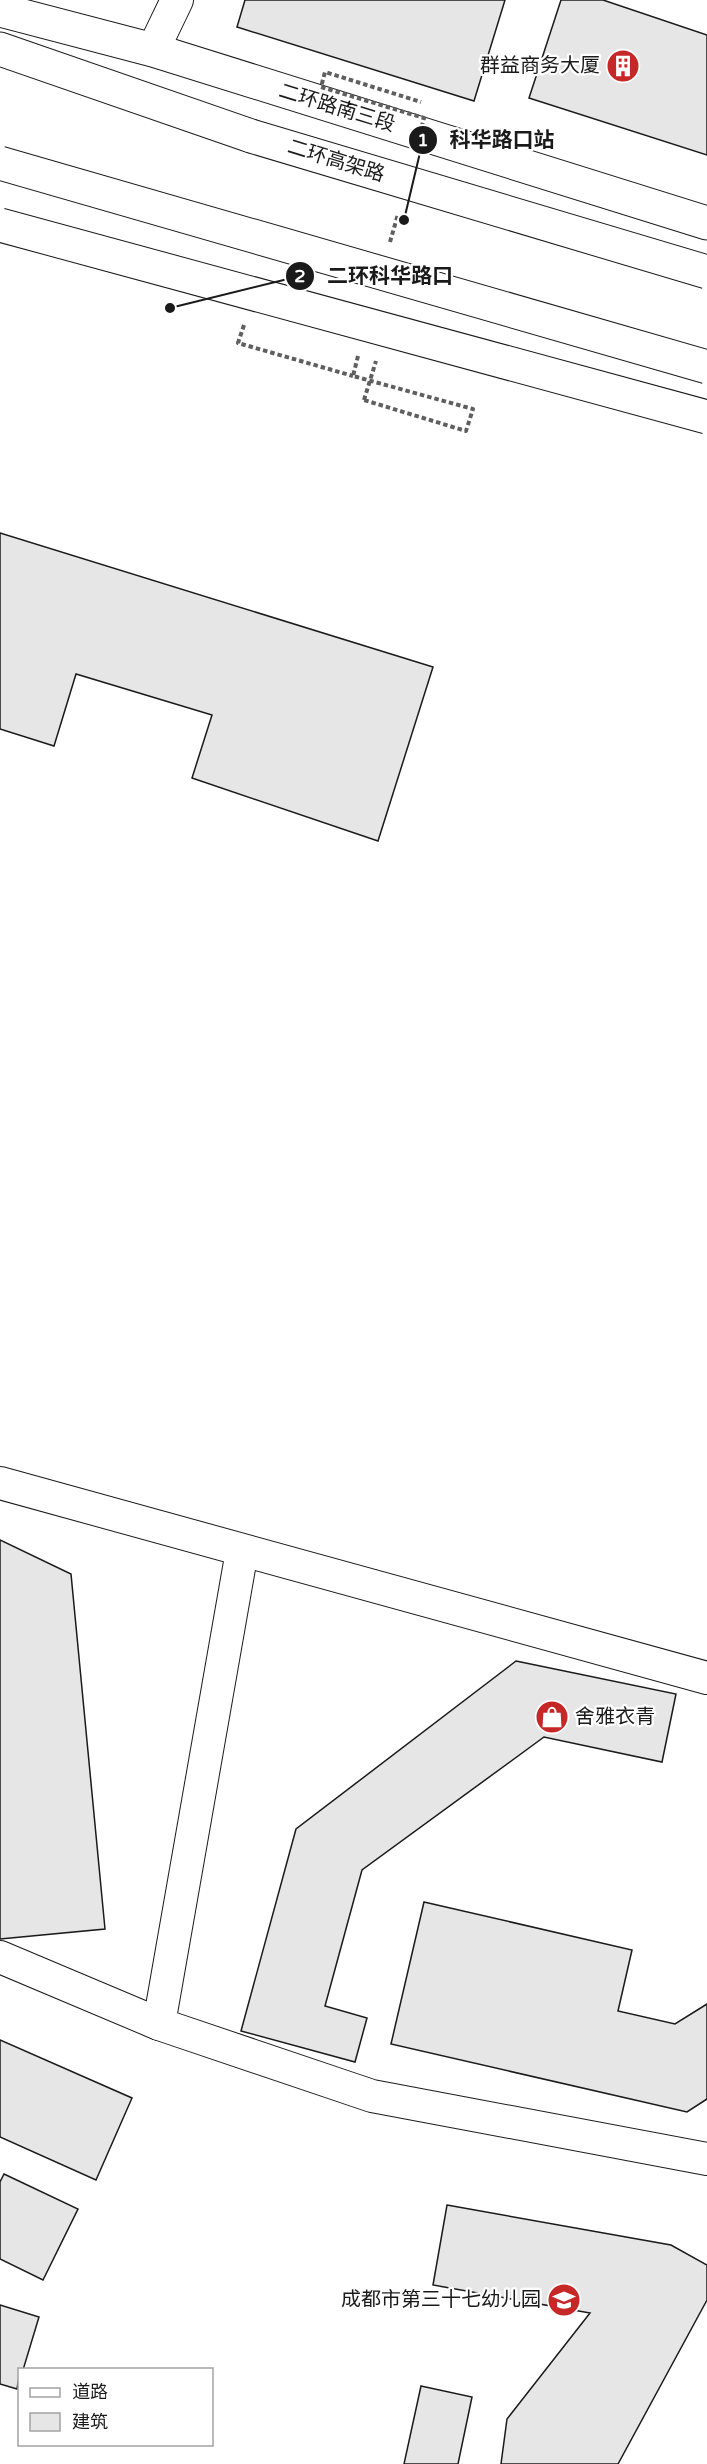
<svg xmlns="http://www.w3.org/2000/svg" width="707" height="2464" font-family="'Varela Round','Noto Sans SC',sans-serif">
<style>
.building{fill:#e6e6e6;stroke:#1a1a1a;stroke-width:1.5}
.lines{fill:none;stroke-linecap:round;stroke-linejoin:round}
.street-casing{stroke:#1a1a1a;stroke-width:34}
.secondary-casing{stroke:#1a1a1a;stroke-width:35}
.highway-casing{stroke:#1a1a1a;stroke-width:35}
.path{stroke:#5f5f5f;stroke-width:4;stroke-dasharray:4.5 3;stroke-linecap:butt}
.street{stroke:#fff;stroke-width:32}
.secondary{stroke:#fff;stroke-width:33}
.highway{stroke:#fff;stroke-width:33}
.highway-bridge-casing{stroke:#1a1a1a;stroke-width:35;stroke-linecap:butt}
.path-bridge{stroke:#5f5f5f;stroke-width:4;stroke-dasharray:4.5 3;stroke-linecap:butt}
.highway-bridge{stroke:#fff;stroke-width:33}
.labels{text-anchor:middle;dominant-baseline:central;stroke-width:4.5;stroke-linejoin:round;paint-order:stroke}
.poi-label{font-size:20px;fill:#1a1a1a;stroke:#fff;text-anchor:end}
.street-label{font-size:20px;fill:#1a1a1a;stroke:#fff}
.leader{fill:none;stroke:#1a1a1a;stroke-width:2}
.callout-dot{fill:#1a1a1a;stroke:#fff;stroke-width:2}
.mark-label{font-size:18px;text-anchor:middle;font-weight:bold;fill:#fff}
.callout-label{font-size:21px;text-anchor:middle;font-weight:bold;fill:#1a1a1a;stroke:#fff;stroke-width:4.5;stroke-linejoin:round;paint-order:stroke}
</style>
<rect width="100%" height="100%" fill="#fff"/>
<g class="building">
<path d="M245,0H505L474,101L237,27Z"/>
<path d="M561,0H603L707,35V155L529,98Z"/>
<path d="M0,533L433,667L378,841L192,778L212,715L76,674L54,746L0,729Z"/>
<path d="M0,1540L71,1574L105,1929L0,1939Z"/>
<path d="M516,1661L676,1694L662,1762L544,1737L362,1870L325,2006L367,2018L355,2062L241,2031L296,1829Z"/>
<path d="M424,1902L632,1950L618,2011L675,2024L707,2004V2099L687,2112L391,2044Z"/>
<path d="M0,2040L132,2098L96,2180L0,2137Z"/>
<path d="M4,2174L78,2209L43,2280L0,2259V2182Z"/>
<path d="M447,2205L671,2245L707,2265V2300L618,2464H501L507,2419L590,2313L433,2285Z"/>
<path d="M0,2305L39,2317L23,2370H20L17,2389L0,2384Z"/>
<path d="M421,2386L472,2397L458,2464H404Z"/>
</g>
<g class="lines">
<g class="street-casing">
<g id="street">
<path d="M153,50L177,0"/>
<path d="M0,1483L707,1678"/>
<path d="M0,1957L159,2024L372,2096L707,2159"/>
<path d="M159,2024L242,1551"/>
</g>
</g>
<g class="secondary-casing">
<path id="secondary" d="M0,10L153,50L707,223"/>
</g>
<g class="highway-casing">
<path id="highway" d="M0,49L251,136"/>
</g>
<g class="path">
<path d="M244,325L238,343L353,376"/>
<path d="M364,400L376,361"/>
</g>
<use href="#street" class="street"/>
<use href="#secondary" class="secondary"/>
<use href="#highway" class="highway"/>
<g class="highway-bridge-casing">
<g id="highway-bridge">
<path d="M251,136L707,272"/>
<path d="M0,163L707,367"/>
<path d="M0,225L707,417"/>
</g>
</g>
<g class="path-bridge">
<path d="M416,149L424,118L321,87L325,72L421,102"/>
<path d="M390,242L398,214"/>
<path d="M358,356L353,376L473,409L466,431L364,400"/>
</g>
<use href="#highway-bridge" class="highway-bridge"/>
</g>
<defs>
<g id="building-disc" transform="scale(1.725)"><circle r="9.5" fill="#c62828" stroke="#fff"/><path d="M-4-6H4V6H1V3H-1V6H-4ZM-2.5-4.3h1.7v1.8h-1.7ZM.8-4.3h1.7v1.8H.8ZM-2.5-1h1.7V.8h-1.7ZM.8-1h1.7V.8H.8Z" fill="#fff"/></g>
<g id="shop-disc" transform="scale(1.725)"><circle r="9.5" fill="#c62828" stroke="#fff"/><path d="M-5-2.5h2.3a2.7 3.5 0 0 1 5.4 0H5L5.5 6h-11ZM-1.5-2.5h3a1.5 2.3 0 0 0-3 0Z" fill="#fff"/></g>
<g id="school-disc" transform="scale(1.725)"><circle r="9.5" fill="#c62828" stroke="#fff"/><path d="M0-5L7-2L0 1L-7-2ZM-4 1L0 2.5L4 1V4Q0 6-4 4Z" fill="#fff"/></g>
</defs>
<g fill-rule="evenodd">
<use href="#building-disc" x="623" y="66"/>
<use href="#shop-disc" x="552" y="1717"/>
<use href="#school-disc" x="564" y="2300"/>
</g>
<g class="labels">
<g class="poi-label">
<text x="600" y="66">群益商务大厦</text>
<text x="575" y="1717" text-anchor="start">舍雅衣青</text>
<text x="541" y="2300">成都市第三十七幼儿园</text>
</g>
<g class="street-label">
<text transform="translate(337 108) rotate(17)">二环路南三段</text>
<text transform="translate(336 161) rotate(17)">二环高架路</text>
</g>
</g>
<path class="leader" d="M404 220L423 140M170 308L300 276"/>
<g class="callout-dot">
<circle cx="404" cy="220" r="6"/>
<circle cx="170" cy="308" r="6"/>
<circle cx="423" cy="140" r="15"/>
<circle cx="300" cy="276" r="15"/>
</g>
<g class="mark-label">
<text x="423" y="146">1</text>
<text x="300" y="282">2</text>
</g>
<g class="callout-label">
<text x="502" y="147">科华路口站</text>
<text x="390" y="283">二环科华路口</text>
</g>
<rect x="18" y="2368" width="195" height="78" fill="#ffffff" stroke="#a3a3a3" stroke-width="1.5"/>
<rect x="30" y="2388" width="30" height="9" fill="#ffffff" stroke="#a3a3a3" stroke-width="1.5"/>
<text x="72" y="2398" font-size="18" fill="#1a1a1a">道路</text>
<rect x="30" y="2413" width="30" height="18" fill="#e6e6e6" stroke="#a3a3a3" stroke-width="1.5"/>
<text x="72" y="2428" font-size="18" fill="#1a1a1a">建筑</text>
</svg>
